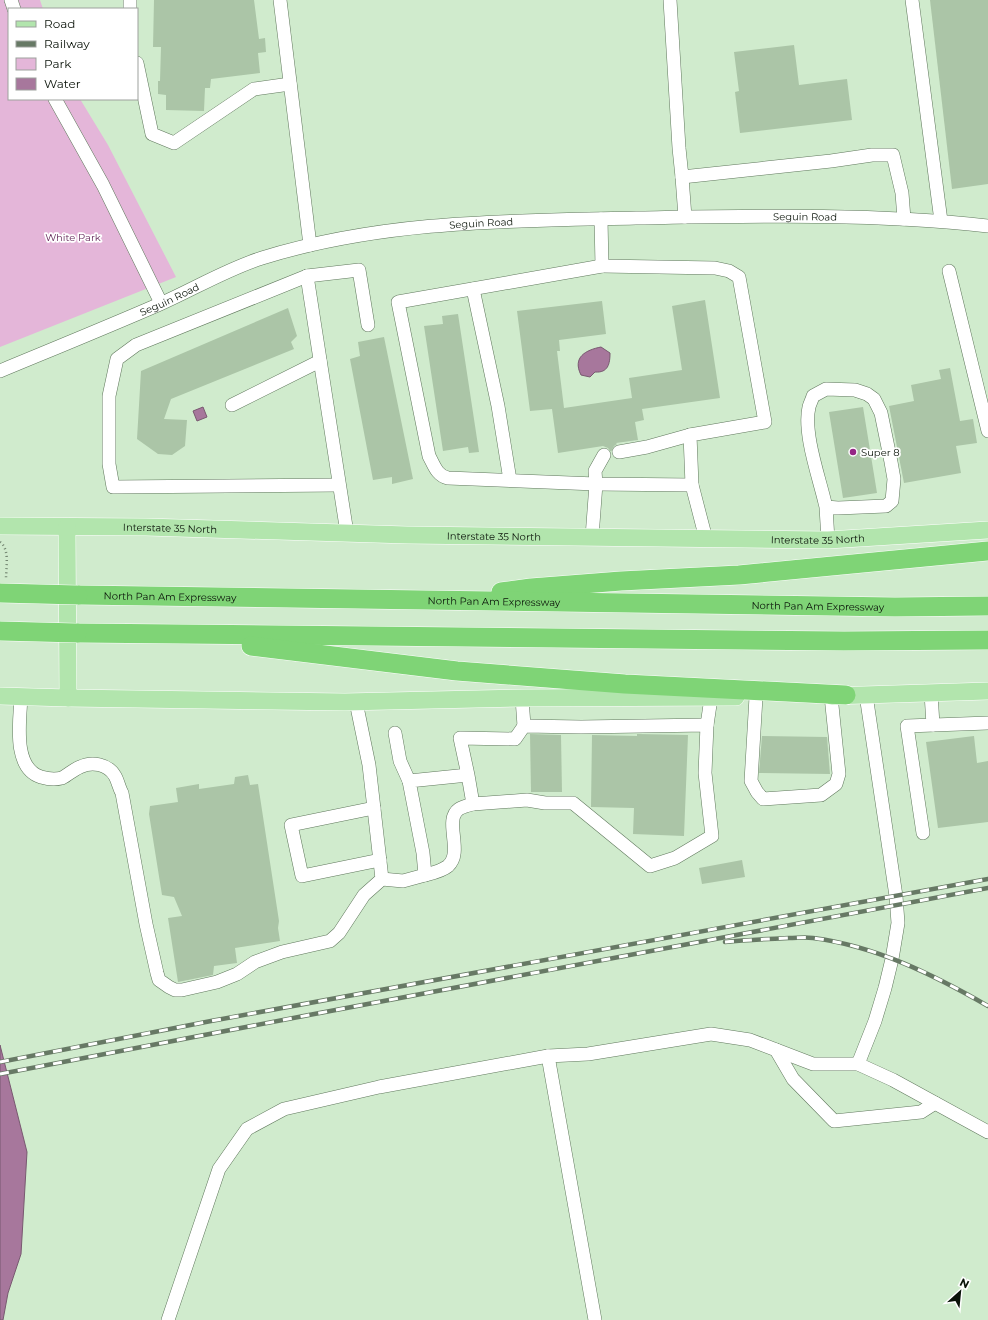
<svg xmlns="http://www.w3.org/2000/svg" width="988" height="1320" font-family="Montserrat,sans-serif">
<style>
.green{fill:#e4b6d9}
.water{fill:#a7779c;stroke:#785970}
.building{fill:#abc5a7}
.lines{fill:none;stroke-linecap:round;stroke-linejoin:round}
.minor-casing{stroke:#60785d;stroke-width:14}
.major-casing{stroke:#fff;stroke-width:18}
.highway-casing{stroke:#fff;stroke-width:20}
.path{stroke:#738671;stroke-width:2.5;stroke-dasharray:1 3;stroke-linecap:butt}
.minor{stroke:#fff;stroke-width:13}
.major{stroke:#b2e5ad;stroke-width:17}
.highway{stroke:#7fd476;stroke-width:19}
.rail-casing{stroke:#677965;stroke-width:4.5}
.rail{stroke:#fff;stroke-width:3;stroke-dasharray:9;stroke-linecap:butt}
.highway-bridge-casing{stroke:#fff;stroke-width:20;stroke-linecap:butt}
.highway-bridge{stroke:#7fd476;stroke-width:19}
.poi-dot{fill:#962686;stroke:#fff;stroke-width:1.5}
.labels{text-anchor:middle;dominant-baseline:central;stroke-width:3.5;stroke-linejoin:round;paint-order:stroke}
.street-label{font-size:10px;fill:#0a1309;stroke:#fff}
.park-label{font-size:10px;fill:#65295b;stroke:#fff}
.poi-label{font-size:10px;fill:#0a1309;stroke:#fff;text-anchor:start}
</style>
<rect width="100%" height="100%" fill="#d0ebcd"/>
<path class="green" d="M0,0H40L43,9H9V99H80L108,145L176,277L0,347Z"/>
<g class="water">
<path d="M601,347L610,353C610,364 608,373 595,372L590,377L581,375C572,357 586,350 601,347Z"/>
<path d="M203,407L207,417L197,421L193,411Z"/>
<path d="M0,1045L27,1152L21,1254L8,1293L3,1320H0Z"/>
</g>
<g class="building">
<path d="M154,0H254L259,39L265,38L266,52L258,53L260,73L211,79L210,88H205L204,111L166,110V95L158,94V81H160L161,47H153Z"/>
<path d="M930,0H988V184L952,189Z"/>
<path d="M794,45L799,85L847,79L852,120L740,133L735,92L739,91L734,52Z"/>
<path d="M705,300L720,398L642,409L644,420L635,422L638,440L616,443L617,444L614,446L611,452L608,448L603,446L558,453L552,409L530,411L517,311L602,301L606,334L559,340L560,351H557L564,408L632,398L629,378L682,370L672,306Z"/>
<path d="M288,308L297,336L291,342L294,349L171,399L164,419L187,420L185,446L172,455L158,454L137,439L141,371Z"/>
<path d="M458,314L479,452L469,453L468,447L443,451L424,326L443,324L442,316Z"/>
<path d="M384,337L413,479L392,484V477L373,480L350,359L360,356L358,342Z"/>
<path d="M950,368L960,421L973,419L977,443L956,446L961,473L904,483L889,406L914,401L911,385L941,379L939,370Z"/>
<path d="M863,407L877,493L843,498L829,412Z"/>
<path d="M530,734L561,735L562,792H531Z"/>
<path d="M637,734L688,735L684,836L633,834L634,808L591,807L592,735L637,736Z"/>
<path d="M762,736L827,737L830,774L759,773Z"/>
<path d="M974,736L977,763L988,761V822L938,828L926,742Z"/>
<path d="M248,775L250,785L258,784L279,921L278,928L280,941L235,948L237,963L214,966L213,975L178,982L168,918L182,916L174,897L162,895L149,814L150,806L178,802L176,788L199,784V789L234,784L235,777Z"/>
<path d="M742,860L745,877L702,884L699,868Z"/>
</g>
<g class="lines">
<g class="minor-casing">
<g id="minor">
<path d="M11,0L14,9"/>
<path d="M130,0V9"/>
<path d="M280,0L310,245"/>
<path d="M670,0L679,148L682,177L831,161L872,155H893L902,193L904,219"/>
<path d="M912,0L941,221"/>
<path d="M137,63L152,134L174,143L254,89L290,84"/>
<path d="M55,99L103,185L161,303"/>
<path d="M682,177L685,217"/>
<path d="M601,219L602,266L715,268L729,271L739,277L765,422L690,435L692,485"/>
<path d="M949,271L988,431"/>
<path d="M307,276L347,533"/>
<path d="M473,289L498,406L510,480"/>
<path id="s1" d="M0,371C53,349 107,327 160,304C194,289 227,269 262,258C385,220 509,221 636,218C754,216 871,213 988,226"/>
<path d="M232,405L320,361"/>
<path d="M619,452L647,447L690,435"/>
<path d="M604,455L595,471L596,484L692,485L706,539"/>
<path d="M339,485L113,487L109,464V396L117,359L136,345L307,276L359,270L368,325"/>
<path d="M826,507L838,508L886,506L892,501L894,479L891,462L881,413L874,399L867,394L855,390L826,389L813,396C812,400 810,403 809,407C803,433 819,477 825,503L826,507L828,540"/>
<path d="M592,537L596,484L448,478C437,476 434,465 429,456L398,302L602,266"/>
<path d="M931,693L933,725"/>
<path d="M21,697C20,720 12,768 41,777C48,779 54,780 62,778C68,775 74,769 80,767C92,761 108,764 115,776C118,781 119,788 122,793L146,924L157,973L159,980L169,987L175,990H182L217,982L237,974L255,962L282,952L330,941L339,933L364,895L382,879L369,765L356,702"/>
<path d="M756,697L751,781L757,792L763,799L821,795L836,784L839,774L831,696"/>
<path d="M522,698L524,726"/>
<path d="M707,725L711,698"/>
<path d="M395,733L400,761L409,781"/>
<path d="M374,808L291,825L302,876L380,860"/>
<path d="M923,833L907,726L988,723"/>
<path d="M425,875C433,873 442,871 448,866C464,852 443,820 459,809C462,807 469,805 473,804"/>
<path d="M382,879L403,881L425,875L423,853L409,781L468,775L473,804L527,800L545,803H573L650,866L675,858L712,836L705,773L707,725L581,727L524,726L515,739L460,738L468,775"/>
<path d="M776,1050L793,1079L834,1121L921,1112L935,1103"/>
<path d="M548,1056L595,1320"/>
<path d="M858,1064L875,1021L885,988L892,959L898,923L896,896L866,695"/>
<path d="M168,1320L219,1169L247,1129L284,1109L379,1087L548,1056L588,1054L711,1034L750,1040L813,1064H858L893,1080L988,1132"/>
</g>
</g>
<g class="major-casing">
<g id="major">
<path id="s2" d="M0,526L146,527L407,535L828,540L988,530"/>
<path d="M67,527L68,698"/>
<path d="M0,696L68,698L345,702L522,698L736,697"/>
<path d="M832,696L988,691"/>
</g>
</g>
<g class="highway-casing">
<g id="highway">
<path d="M501,592L531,588L621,581L739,575L988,551"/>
<path id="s3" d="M78,595L895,607L988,606"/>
<path d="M77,633L844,641L988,640"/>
<path d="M251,646L457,671L625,684L846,695"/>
</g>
</g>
<path class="path" d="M0,542C10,549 6,568 6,579"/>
<use href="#minor" class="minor"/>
<use href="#major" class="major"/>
<use href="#highway" class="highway"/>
<g class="rail-casing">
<g id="rail">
<path d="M725,942C746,940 767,939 789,938C797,938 805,937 813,938C876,946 934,975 988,1006"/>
<path d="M0,1062L211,1021L988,879"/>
<path d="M0,1074L309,1015L988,888"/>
</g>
</g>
<use href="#rail" class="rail"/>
<g class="highway-bridge-casing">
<g id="highway-bridge">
<path d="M0,593L78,595"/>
<path d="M0,631L77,633"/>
</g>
</g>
<use href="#highway-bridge" class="highway-bridge"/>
</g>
<circle class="poi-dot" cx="853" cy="452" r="4"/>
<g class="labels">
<g class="street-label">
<text stroke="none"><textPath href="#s1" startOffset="832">Seguin Road</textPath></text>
<text stroke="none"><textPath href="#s1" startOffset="508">Seguin Road</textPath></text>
<text stroke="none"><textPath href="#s1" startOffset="184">Seguin Road</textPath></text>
<text stroke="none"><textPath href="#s2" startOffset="170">Interstate 35 North</textPath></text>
<text stroke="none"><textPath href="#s2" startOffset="494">Interstate 35 North</textPath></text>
<text stroke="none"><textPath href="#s2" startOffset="818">Interstate 35 North</textPath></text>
<text stroke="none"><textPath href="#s3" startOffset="92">North Pan Am Expressway</textPath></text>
<text stroke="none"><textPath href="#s3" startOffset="416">North Pan Am Expressway</textPath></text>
<text stroke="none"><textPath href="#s3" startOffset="740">North Pan Am Expressway</textPath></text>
</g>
<g class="park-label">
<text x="73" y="237">White Park</text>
</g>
<g class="poi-label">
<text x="861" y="452">Super 8</text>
</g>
</g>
<rect x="8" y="8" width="130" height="92" fill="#ffffff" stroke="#9da19d"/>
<rect x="16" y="21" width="20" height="6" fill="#b2e5ad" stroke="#9da19d"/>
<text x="44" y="28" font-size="12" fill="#0a1309">Road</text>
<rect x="16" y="41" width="20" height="6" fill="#677965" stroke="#9da19d"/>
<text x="44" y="48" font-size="12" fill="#0a1309">Railway</text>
<rect x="16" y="58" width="20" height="12" fill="#e4b6d9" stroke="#9da19d"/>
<text x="44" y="68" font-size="12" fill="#0a1309">Park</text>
<rect x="16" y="78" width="20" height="12" fill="#a7779c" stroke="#9da19d"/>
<text x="44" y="88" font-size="12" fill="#0a1309">Water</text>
<g transform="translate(960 1292) rotate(27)" stroke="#ffffff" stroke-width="3" paint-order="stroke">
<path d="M0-3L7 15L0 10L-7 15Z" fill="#0a1309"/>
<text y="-6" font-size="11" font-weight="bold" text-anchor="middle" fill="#0a1309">N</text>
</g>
</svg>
